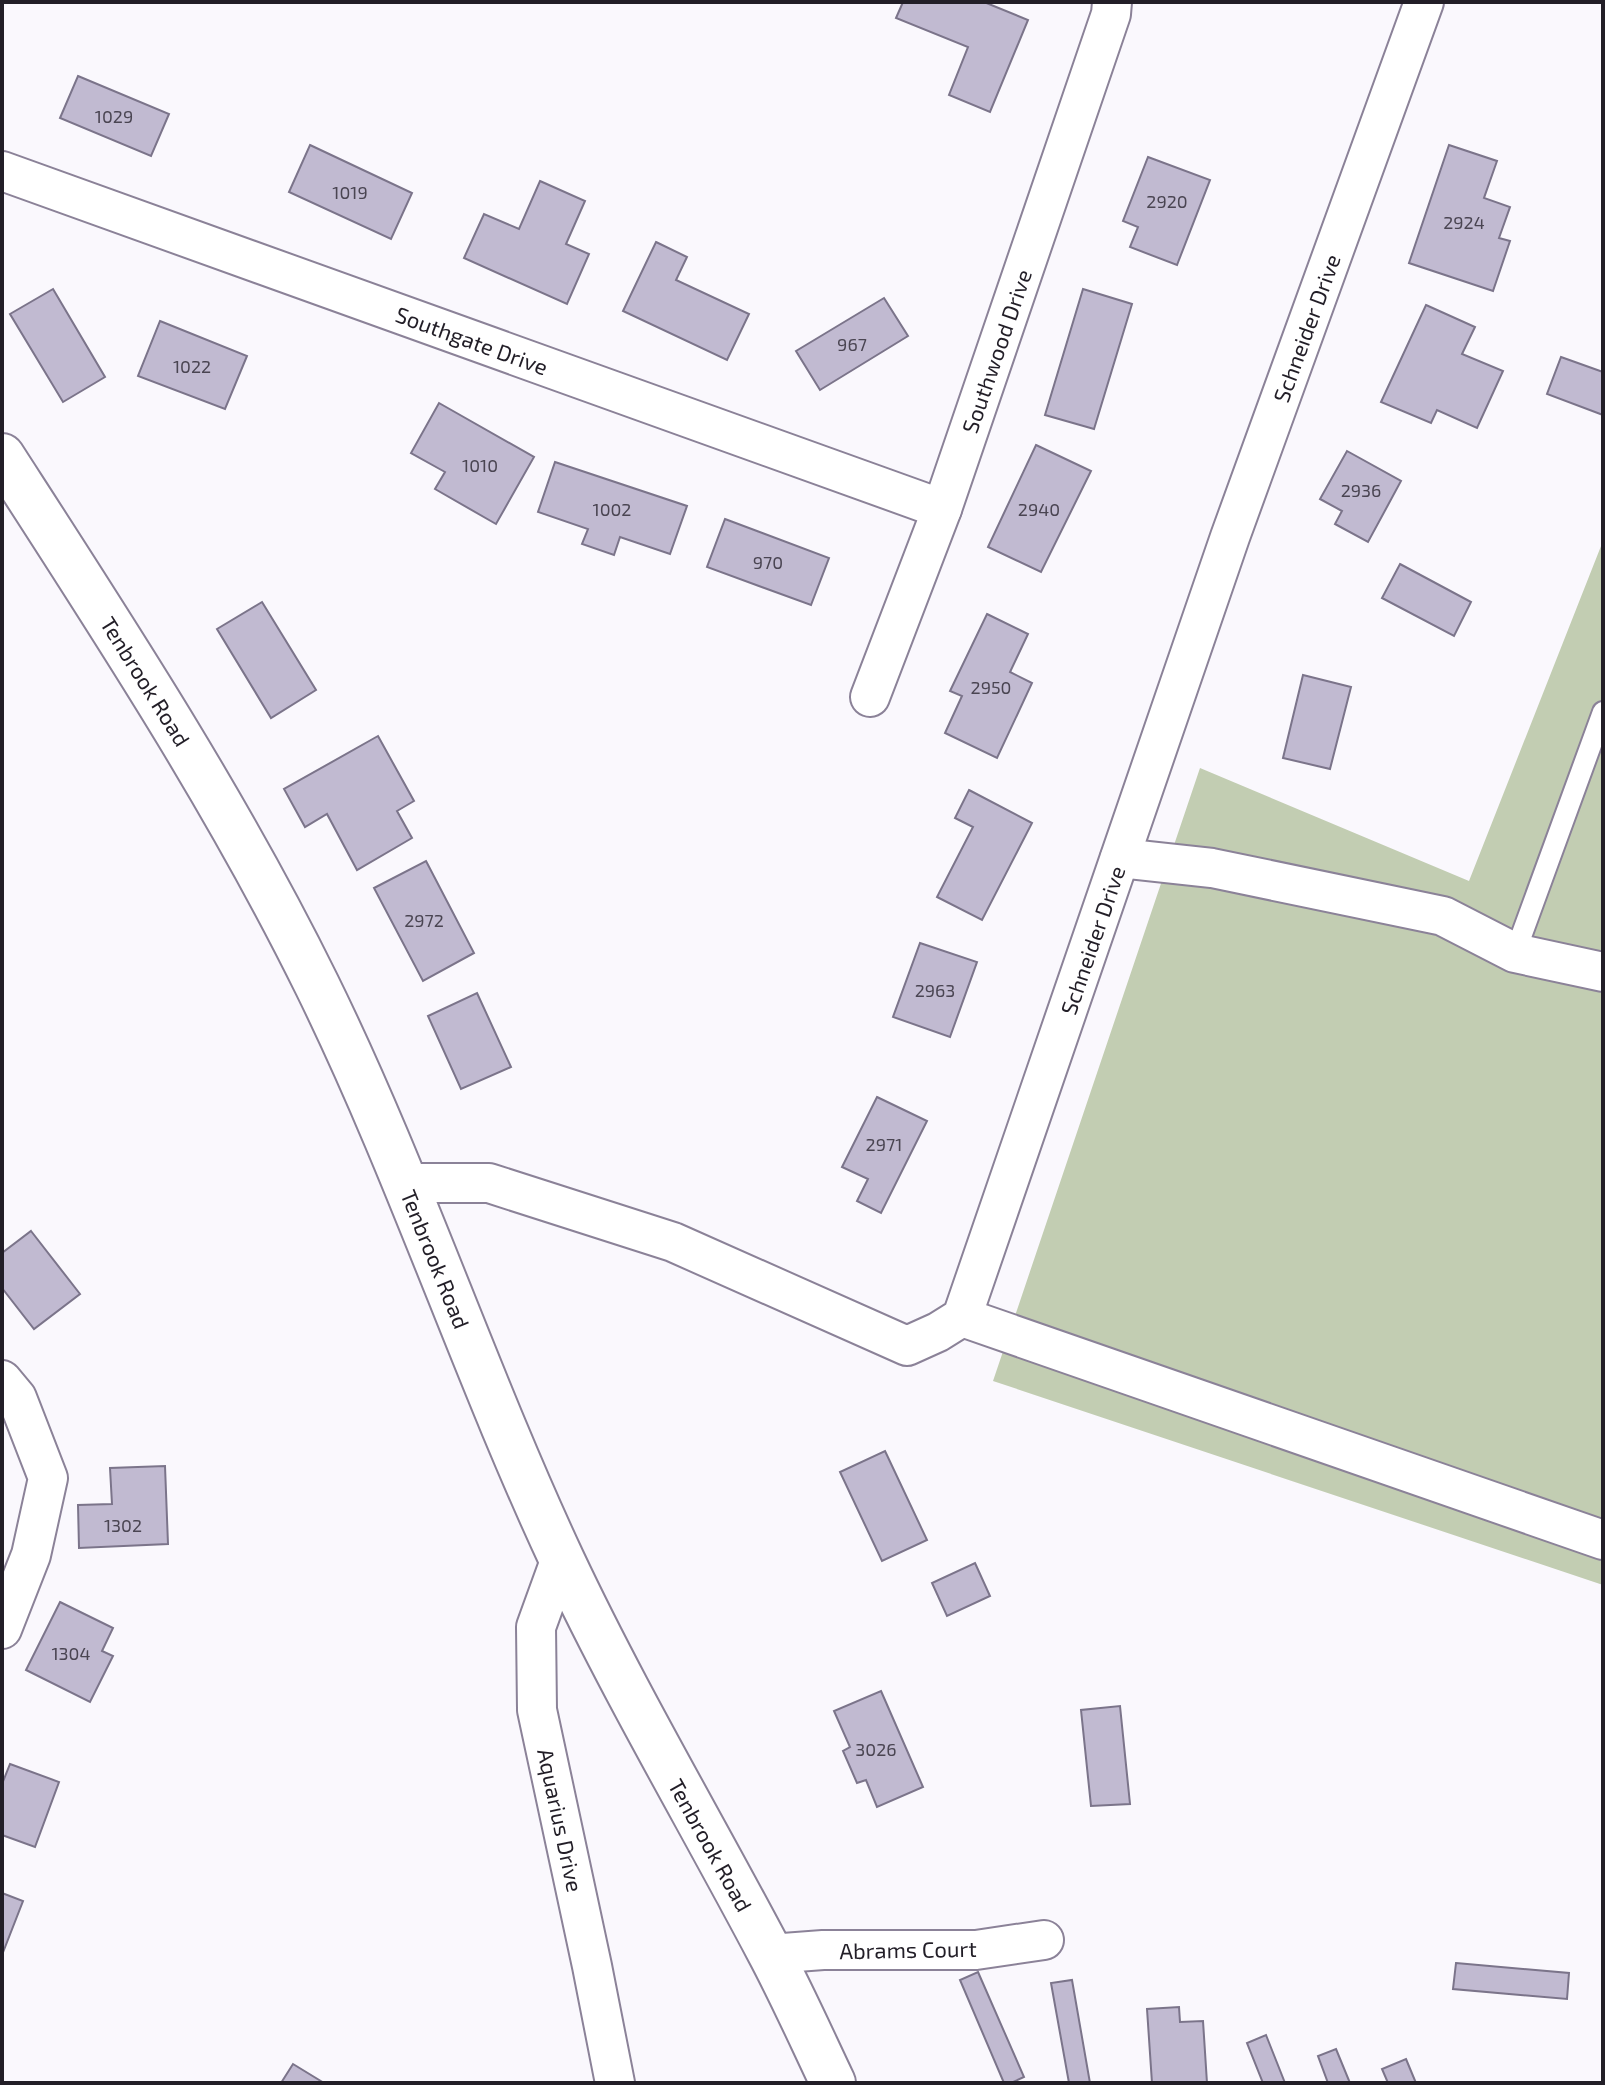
<svg xmlns="http://www.w3.org/2000/svg" width="1605" height="2085" font-family="'Exo 2',sans-serif">
<style>
.green{fill:#c2cdb2}
.building{fill:#c1bad1;stroke:#7b748a;stroke-width:2}
.lines{fill:none;stroke-linecap:round;stroke-linejoin:round}
.lane-casing{stroke:#8b8298;stroke-width:24}
.street-casing{stroke:#8b8298;stroke-width:42}
.secondary-casing{stroke:#8b8298;stroke-width:48}
.lane{stroke:#fff;stroke-width:20}
.street{stroke:#fff;stroke-width:38}
.secondary{stroke:#fff;stroke-width:44}
.labels{text-anchor:middle;dominant-baseline:central;stroke-width:6;stroke-linejoin:round;paint-order:stroke}
.number-label{font-size:18px;fill:#4a4552}
.street-label{font-size:22px;fill:#221e27;stroke:#fff}
</style>
<rect width="100%" height="100%" fill="#faf8fd"/>
<path class="green" d="M1603,541V1585L993,1381L1200,768L1469,881Z"/>
<g class="building">
<path d="M903,2H984L1028,20L990,112L949,95L968,47L896,18Z"/>
<path d="M78,76L169,114L151,156L60,118Z"/>
<path d="M310,145L412,193L391,239L289,192Z"/>
<path d="M1449,145L1497,161L1484,198L1510,207L1499,238L1510,241L1493,291L1409,263Z"/>
<path d="M1148,157L1210,180L1177,265L1130,247L1138,227L1123,221Z"/>
<path d="M540,181L585,201L566,244L589,254L567,304L464,258L484,214L519,229Z"/>
<path d="M656,242L687,257L676,280L749,314L727,360L623,311Z"/>
<path d="M53,289L105,377L63,402L10,314Z"/>
<path d="M1083,289L1132,304L1094,429L1045,415Z"/>
<path d="M884,298L908,336L820,390L796,351Z"/>
<path d="M1426,305L1475,327L1462,354L1503,371L1477,428L1437,410L1431,423L1381,402Z"/>
<path d="M160,321L247,356L225,409L138,376Z"/>
<path d="M1561,357L1603,372V415L1547,394Z"/>
<path d="M439,403L534,457L496,524L435,489L445,472L411,453Z"/>
<path d="M1036,445L1091,471L1041,572L988,547Z"/>
<path d="M1347,451L1401,481L1368,542L1335,524L1342,511L1320,499Z"/>
<path d="M555,462L687,506L670,554L620,537L614,555L582,544L588,529L538,512Z"/>
<path d="M725,519L829,558L811,605L707,567Z"/>
<path d="M1400,564L1471,602L1454,636L1382,598Z"/>
<path d="M262,602L316,690L271,718L217,629Z"/>
<path d="M987,614L1028,634L1010,672L1032,683L997,758L945,733L962,696L950,691Z"/>
<path d="M1303,675L1351,687L1330,769L1283,758Z"/>
<path d="M378,736L414,801L397,811L412,838L357,870L327,814L305,827L284,789Z"/>
<path d="M969,790L1032,823L982,920L937,897L973,827L955,818Z"/>
<path d="M426,861L474,953L423,981L374,888Z"/>
<path d="M920,943L977,962L950,1037L893,1017Z"/>
<path d="M477,993L511,1067L461,1089L428,1016Z"/>
<path d="M877,1097L927,1121L881,1213L857,1201L868,1179L842,1167Z"/>
<path d="M31,1231L80,1294L34,1329L2,1288V1253Z"/>
<path d="M885,1451L927,1540L882,1561L840,1472Z"/>
<path d="M165,1466L168,1544L79,1548L78,1505L112,1504L110,1468Z"/>
<path d="M975,1563L990,1596L947,1616L932,1583Z"/>
<path d="M60,1602L113,1628L102,1651L113,1656L90,1702L26,1670Z"/>
<path d="M881,1691L923,1787L877,1807L866,1780L857,1783L843,1751L850,1747L834,1711Z"/>
<path d="M1120,1706L1130,1804L1091,1806L1081,1710Z"/>
<path d="M10,1764L59,1782L35,1847L2,1835V1784Z"/>
<path d="M2,1893L23,1901L2,1955Z"/>
<path d="M1456,1963L1569,1973L1567,1999L1453,1989Z"/>
<path d="M978,1972L1024,2077L1011,2083H1004L960,1980Z"/>
<path d="M1072,1980L1090,2083H1069L1051,1983Z"/>
<path d="M1179,2007L1180,2022L1203,2021L1207,2083H1152L1147,2009Z"/>
<path d="M1266,2035L1285,2083H1263L1247,2043Z"/>
<path d="M1336,2049L1350,2083H1328L1318,2056Z"/>
<path d="M1406,2059L1416,2083H1388L1382,2069Z"/>
<path d="M293,2064L324,2083H281Z"/>
</g>
<g class="lines">
<g class="lane-casing">
<path id="lane" d="M1515,953L1603,712"/>
</g>
<g class="street-casing">
<g id="street">
<path d="M2,171L942,509"/>
<path d="M870,697L942,509L1111,14L1112,2"/>
<path d="M1120,858L1212,868L1443,916L1515,953L1603,972"/>
<path d="M404,1183H489L673,1242L907,1346L938,1332L962,1317L1230,537L1424,2"/>
<path d="M962,1317L1603,1540"/>
<path d="M2,1380L17,1398L48,1478L31,1555L2,1629"/>
<path d="M561,1558L536,1627L537,1710L592,1966L615,2083"/>
<path d="M770,1954L823,1950H976L1044,1940"/>
</g>
</g>
<g class="secondary-casing">
<path id="secondary" d="M2,456C113,628 226,800 317,985C409,1172 474,1372 562,1560C625,1694 700,1820 769,1951C792,1994 812,2039 833,2083"/>
</g>
<use href="#lane" class="lane"/>
<use href="#street" class="street"/>
<use href="#secondary" class="secondary"/>
</g>
<g class="labels">
<g class="number-label">
<text x="114" y="116">1029</text>
<text x="350" y="192">1019</text>
<text x="1167" y="201">2920</text>
<text x="1464" y="222">2924</text>
<text x="852" y="344">967</text>
<text x="192" y="366">1022</text>
<text x="480" y="465">1010</text>
<text x="1361" y="490">2936</text>
<text x="612" y="509">1002</text>
<text x="1039" y="509">2940</text>
<text x="768" y="562">970</text>
<text x="991" y="687">2950</text>
<text x="424" y="920">2972</text>
<text x="935" y="990">2963</text>
<text x="884" y="1144">2971</text>
<text x="123" y="1525">1302</text>
<text x="71" y="1653">1304</text>
<text x="876" y="1749">3026</text>
</g>
<g class="street-label">
<text transform="translate(1306 328) rotate(-70)">Schneider Drive</text>
<text transform="translate(472 340) rotate(20)">Southgate Drive</text>
<text transform="translate(996 351) rotate(-71)">Southwood Drive</text>
<text transform="translate(146 681) rotate(58)">Tenbrook Road</text>
<text transform="translate(1092 940) rotate(-71)">Schneider Drive</text>
<text transform="translate(436 1259) rotate(68)">Tenbrook Road</text>
<text transform="translate(561 1820) rotate(78)">Aquarius Drive</text>
<text transform="translate(711 1845) rotate(61)">Tenbrook Road</text>
<text transform="translate(908 1949) rotate(-1)">Abrams Court</text>
</g>
</g>
<rect width="1605" height="2085" fill="none" stroke="#221e27" stroke-width="8"/>
</svg>
